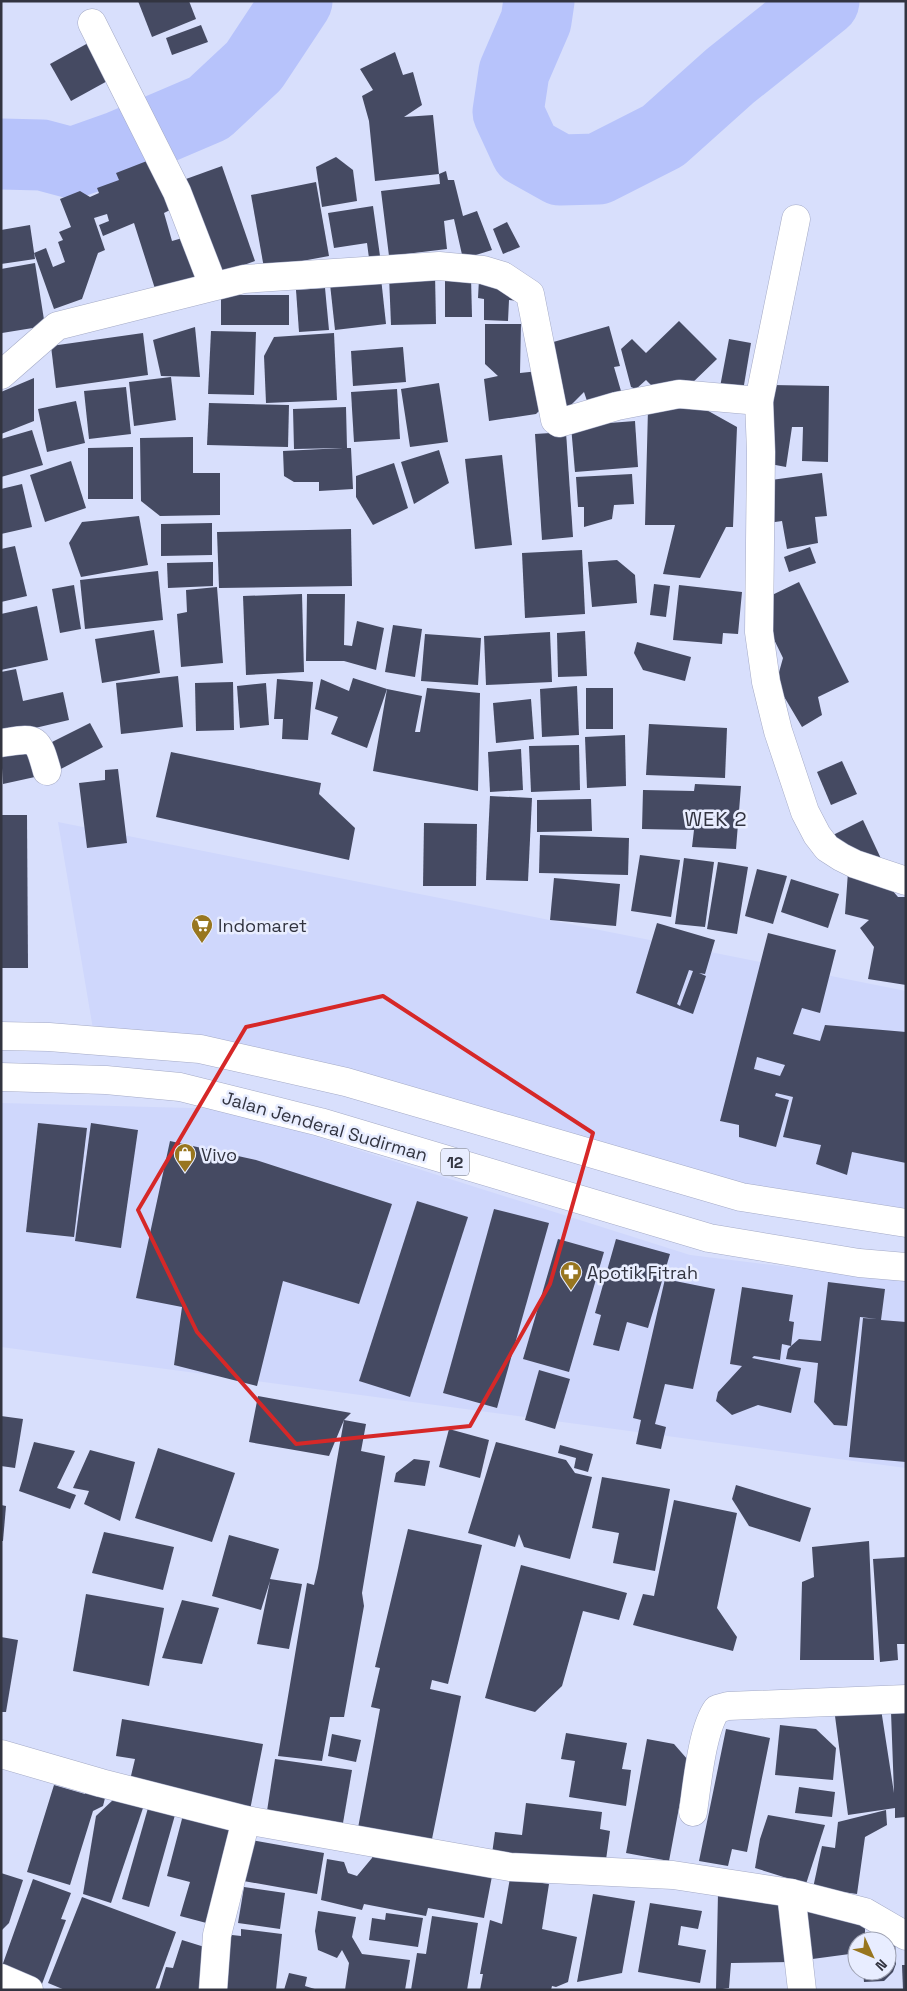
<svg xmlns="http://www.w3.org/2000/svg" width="907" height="1991" font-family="'Space Grotesk',sans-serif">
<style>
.built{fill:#cfd7fc}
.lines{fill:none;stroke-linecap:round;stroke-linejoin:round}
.river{stroke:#b7c3fb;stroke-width:71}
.building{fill:#454a62;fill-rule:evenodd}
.minor-casing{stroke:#a4aac6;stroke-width:29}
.highway-casing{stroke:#a4aac6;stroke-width:29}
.minor{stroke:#fff;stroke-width:28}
.highway{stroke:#fff;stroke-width:28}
.marked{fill:none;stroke:#d62828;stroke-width:4;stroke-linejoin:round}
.labels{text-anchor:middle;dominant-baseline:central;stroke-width:5;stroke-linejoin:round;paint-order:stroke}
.shield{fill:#e8edff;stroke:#696c79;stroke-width:1}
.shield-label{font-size:16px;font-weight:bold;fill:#323440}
.poi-label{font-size:18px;fill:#323440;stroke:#e8edff;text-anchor:start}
.street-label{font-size:18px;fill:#323440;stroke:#e8edff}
.quarter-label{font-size:20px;letter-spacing:1px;fill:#323440;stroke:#e8edff}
</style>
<rect width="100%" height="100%" fill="#d8dffc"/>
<g class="built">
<path d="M58,822L906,991V1210L737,1184L93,1029Z"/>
<path d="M1,1103L229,1109L690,1255L906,1281V1468L1,1347Z"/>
</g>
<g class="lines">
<g class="river">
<path d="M539,1L536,21L514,72L508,112L526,151L560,170L598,169L663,136L730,76L824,1"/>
<path d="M1,154L42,155L72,163L120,146L209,108L254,66L297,1"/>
</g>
</g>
<g class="building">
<path d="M138,1H189L196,19L152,37Z"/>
<path d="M201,25L208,42L172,55L166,38Z"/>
<path d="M90,42L111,79L71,101L50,64Z"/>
<path d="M395,52L403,75L413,72L422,105L404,117L433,115L439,174L375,181L369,121L362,96L373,90L360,69Z"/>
<path d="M336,157L353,170L357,201L322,207L316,167Z"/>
<path d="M152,159L170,210L164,213L172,241L186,237L197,272L192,284L157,295L134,223L103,236L99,225L109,221L107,214L94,218L105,250L98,253L82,299L54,309L34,253L46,248L53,267L65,262L58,242L63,240L59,232L71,227L60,199L80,191L90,197L99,193L97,188L119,180L116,173Z"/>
<path d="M222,166L255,261L219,274L186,179Z"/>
<path d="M446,171L448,180H454L463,216L477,211L492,250L463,259L454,219L444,221L447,249L389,256L381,191L440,184L439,174Z"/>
<path d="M316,182L329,256L264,268L251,195Z"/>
<path d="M373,206L380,256L369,258L367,243L334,248L328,213Z"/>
<path d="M507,222L520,247L503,254L493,229Z"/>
<path d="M30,225L35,259L1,264V230Z"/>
<path d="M35,263L45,326L2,333L1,269Z"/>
<path d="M435,274L436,324L391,325L389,276Z"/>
<path d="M471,277L472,317H445V278Z"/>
<path d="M381,278L386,324L335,330L330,284Z"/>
<path d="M479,279L502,280L519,301L509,300L508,321L484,320V299L478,298Z"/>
<path d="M325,288L329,330L299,332L296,290Z"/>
<rect x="221" y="295" width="68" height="30"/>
<path d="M679,321L717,359L689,386L658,392L646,380L636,389L631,387L621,349L632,339L646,353Z"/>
<path d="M485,324H521L520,373L539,371L544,406L536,414L489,421L484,379L498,376L485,364Z"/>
<path d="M609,326L620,366L614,367L621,391L587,401L584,392L562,414L543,345Z"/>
<path d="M195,327L200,377L161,376L153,340Z"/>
<path d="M211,331L256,332L254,395L208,394Z"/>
<path d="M143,333L148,375L56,388L51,346Z"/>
<path d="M334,333L337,400L266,403L264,356L274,337Z"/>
<path d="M729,339L751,343L743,391L720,387Z"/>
<path d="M403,347L406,382L353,386L351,351Z"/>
<path d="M171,377L176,420L134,426L129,382Z"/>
<path d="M34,378V421L1,434V392Z"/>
<path d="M439,383L448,442L410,447L401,389Z"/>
<path d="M772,385L829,386L828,462L802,461L803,427H792L786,467L765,463Z"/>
<path d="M126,387L131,434L89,439L84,391Z"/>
<path d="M397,389L400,439L354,442L351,392Z"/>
<path d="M76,401L85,443L47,452L38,409Z"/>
<path d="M209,403L289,405L288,447L207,445Z"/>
<path d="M346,407L347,448H351L353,489L319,491V482H294L284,476L283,451L343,448L294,449L293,409Z"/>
<path d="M703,408L737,427L733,527H726L700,578L663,574L675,525H645L648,409Z"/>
<path d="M635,421L638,467L575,472L571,426Z"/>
<path d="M32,430L43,465L1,477V439Z"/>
<path d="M566,432L573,537L542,540L535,434Z"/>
<path d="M193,437V473H220V515L160,516L141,501L140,438Z"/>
<path d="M133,447V499H88V448Z"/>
<path d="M439,450L449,483L414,504L401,462Z"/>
<path d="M502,455L512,545L475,549L465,459Z"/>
<path d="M71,461L86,508L45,522L30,475Z"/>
<path d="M394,463L408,508L373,525L356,497V476Z"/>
<path d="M822,473L827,516L815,517L818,543L787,549L782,521L768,523L764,481Z"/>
<path d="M632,474L634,504L614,505L612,519L584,527V507H578L576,477Z"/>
<path d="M22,484L32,527L1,534V489Z"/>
<path d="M139,516L148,565L81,577L69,543L82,522Z"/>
<path d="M212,523V555L161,556V524Z"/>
<path d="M351,529L352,586L219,588L217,532Z"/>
<path d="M15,546L27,596L1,602V549Z"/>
<path d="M810,547L816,563L789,572L784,557Z"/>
<path d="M582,550L585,614L525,618L522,553Z"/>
<path d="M617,560L635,575L637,603L592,607L588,562Z"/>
<path d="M213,562V586L168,588L167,563Z"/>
<path d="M158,571L163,620L85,629L80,580Z"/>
<path d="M799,582L849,682L818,697L822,715L802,727L776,683L783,658L765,621L770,596Z"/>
<path d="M654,584L670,586L666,617L650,615Z"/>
<path d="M74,585L81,629L60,633L52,589Z"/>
<path d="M679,585L742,592L738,634L723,633L722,644L673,640Z"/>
<path d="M217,587L223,663L181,667L177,614L187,612L186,590Z"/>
<path d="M302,594L304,672L246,675L243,596Z"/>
<path d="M307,594H345L344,645L352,646L357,621L384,628L376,670L344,661H306Z"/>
<path d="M37,606L48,660L1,670V614Z"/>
<path d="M393,625L422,629L415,677L385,672Z"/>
<path d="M154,630L160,673L102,683L95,639Z"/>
<path d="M585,631L587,676L558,677L557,633Z"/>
<path d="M550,632L552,682L486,685L484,636Z"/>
<path d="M425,634L481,638L478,685L421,681Z"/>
<path d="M637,642L691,657L685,681L643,670L634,653Z"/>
<path d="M16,669L23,701L63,692L69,720L1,736V672Z"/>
<path d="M178,676L183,727L121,734L116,683Z"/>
<path d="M353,678L387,689L367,748L331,734L338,717L315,709L321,679L349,691Z"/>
<path d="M277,679L313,682L308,740L282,739L283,719H274Z"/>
<path d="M233,682L234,730L196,731L195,683Z"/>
<path d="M266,683L269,725L240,728L237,686Z"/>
<path d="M577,686L579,735L542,737L540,689Z"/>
<path d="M427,688L480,693L478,791L373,771L387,689L422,696L415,732H420Z"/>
<rect x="586" y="688" width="27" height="41"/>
<path d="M531,699L534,739L496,743L493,703Z"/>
<path d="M90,723L103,747L57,771L44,746Z"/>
<path d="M649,724L727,728L725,778L646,775Z"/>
<path d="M625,735L626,786L587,788L585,737Z"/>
<path d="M579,745L580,790L531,792L529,746Z"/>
<path d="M30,746L44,775L3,784L1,752Z"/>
<path d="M521,749L523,790L490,792L488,752Z"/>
<path d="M171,752L321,783L319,794L355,828L349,860L156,817Z"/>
<path d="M842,761L857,794L831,805L817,772Z"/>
<path d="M118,769L127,843L87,848L79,783L105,780V770Z"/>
<path d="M695,784L741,786L736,849L692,847L694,830L642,829L643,790L694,791Z"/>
<path d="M490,796L532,798L528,881L486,880Z"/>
<path d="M591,799L592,831L537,832V800Z"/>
<path d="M1,815H27L28,968H1Z"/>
<path d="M863,820L883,863L827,838Z"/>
<path d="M424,823L477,824L476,886H423Z"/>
<path d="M540,835L629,838L628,875L539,873Z"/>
<path d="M640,855L680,860L671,917L631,911Z"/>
<path d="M684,858L714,862L705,927L675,924Z"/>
<path d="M718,862L748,867L737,934L707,929Z"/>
<path d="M757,869L787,876L773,924L745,916Z"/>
<path d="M848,872L886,883L898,897H906V985L868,979L874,947L860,928L869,920L845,914Z"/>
<path d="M554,878L620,884L616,926L550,920Z"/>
<path d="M791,879L839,894L828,928L781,912Z"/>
<path d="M657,923L715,940L705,974L699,973L706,976L693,1014L636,993ZM689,970L693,971L680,1006L677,1004Z"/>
<path d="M768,933L836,950L820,1013L802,1008L793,1034L820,1041L825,1025L906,1032V1163L852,1152L847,1175L816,1164L821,1145L783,1137L793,1097L776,1093L775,1096L789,1100L776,1147L739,1137V1125L720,1121ZM757,1057L785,1065L780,1076L754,1069Z"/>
<path d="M38,1123L87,1128L74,1237L26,1232Z"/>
<path d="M91,1123L138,1130L121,1248L75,1241Z"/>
<path d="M170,1141L256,1160L392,1204L359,1304L283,1281L257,1386L174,1365L182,1307L136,1298Z"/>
<path d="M417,1201L468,1217L410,1397L359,1381Z"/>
<path d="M494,1209L549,1223L497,1408L443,1393Z"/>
<path d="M558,1239L604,1252L569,1372L523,1359Z"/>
<path d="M616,1239L670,1254L648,1328L627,1322L619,1351L593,1345L601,1315L595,1313Z"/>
<path d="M665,1279L715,1289L693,1389L665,1384L655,1424L666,1427L661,1449L636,1444L641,1420L633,1418Z"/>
<path d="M828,1282L885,1289L881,1320L906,1322V1462L849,1457L863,1318L877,1319L860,1317L847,1426L834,1425L814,1402L818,1363L786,1359L788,1349L791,1346L782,1344L780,1360L754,1356L752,1358L801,1368L791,1413L758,1405L732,1415L716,1401L718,1392L742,1366L730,1364L742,1287L793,1295L789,1321L794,1322L791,1346L799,1339L821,1341Z"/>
<path d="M539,1370L570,1379L555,1429L525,1420Z"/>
<path d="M258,1396L351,1413L344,1420L366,1424L361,1451L385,1456L362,1593L364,1606L344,1717H330L322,1761L278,1756L307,1583L314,1585L318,1568L344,1420L329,1456L249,1442Z"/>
<path d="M1,1416L23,1419L15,1468L1,1466Z"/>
<path d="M449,1429L489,1440L480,1478L439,1467Z"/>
<path d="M34,1442L75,1451L57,1488L76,1495L70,1509L19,1491Z"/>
<path d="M496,1442L566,1460L575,1473L592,1477L570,1559L524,1547L519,1534L515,1547L468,1533Z"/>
<path d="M560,1445L593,1454L588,1472L574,1468L576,1458L558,1453Z"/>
<path d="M158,1448L235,1473L212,1542L135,1518Z"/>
<path d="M90,1450L135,1462L120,1521L84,1504L89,1491L73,1488Z"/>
<path d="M414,1459L430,1461L425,1486L394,1482L396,1473Z"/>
<path d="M602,1477L670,1489L655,1571L613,1563L619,1533L592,1528Z"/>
<path d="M736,1485L811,1508L800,1542L749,1526L732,1499Z"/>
<path d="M674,1500L737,1513L717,1608L737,1637L733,1651L633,1625L643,1594L654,1596Z"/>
<path d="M1,1505L6,1506L3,1541H1Z"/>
<path d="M408,1529L482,1545L448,1684L432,1680L430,1689L461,1696L432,1839L358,1828L380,1709L371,1707L380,1668L375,1667Z"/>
<path d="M104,1532L174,1547L163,1590L92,1573Z"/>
<path d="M229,1535L279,1549L270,1579L302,1584L289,1649L257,1644L270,1581L261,1610L212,1596Z"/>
<path d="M869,1541L874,1660H800L802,1582L814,1577L812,1547Z"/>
<path d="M906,1557V1644H897L898,1660L880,1662L873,1559Z"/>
<path d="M521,1565L627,1593L619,1620L583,1611L562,1686L535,1712L485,1698Z"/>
<path d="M86,1594L164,1608L149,1686L73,1671Z"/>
<path d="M182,1600L219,1608L202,1664L162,1658Z"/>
<path d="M1,1637L18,1640L6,1712H1Z"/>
<path d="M881,1709L894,1793L891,1712H906V1817L895,1818V1808L848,1815L835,1716Z"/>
<path d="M122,1719L263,1744L250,1810L130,1780L135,1759L116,1756Z"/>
<path d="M780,1725L816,1729L836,1748L833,1780L775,1775Z"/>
<path d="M726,1729L770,1738L747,1852L732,1849L728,1866L699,1861Z"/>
<path d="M566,1733L627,1743L622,1769L631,1770L626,1806L569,1797L575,1761L561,1759Z"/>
<path d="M332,1734L361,1740L356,1762L328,1756Z"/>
<path d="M647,1739L674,1744L688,1760L669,1861L626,1853Z"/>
<path d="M275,1759L352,1770L343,1823L267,1811Z"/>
<path d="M54,1785L85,1794L87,1788L106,1794L103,1806L93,1811L70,1885L27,1872Z"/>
<path d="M799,1787L835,1792L832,1817L795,1813Z"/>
<path d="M114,1799L143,1808L111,1903L83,1894L96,1816Z"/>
<path d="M526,1803L602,1812L600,1829L610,1831L605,1867L492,1854L495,1832L522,1835Z"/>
<path d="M148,1808L175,1815L149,1907L122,1899Z"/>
<path d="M886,1810L887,1825L865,1837L857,1894L813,1888L822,1846L835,1848L838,1822Z"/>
<path d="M183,1815L239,1829L214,1925L180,1916L190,1882L167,1876Z"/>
<path d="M768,1815L825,1825L806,1884L755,1868L760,1839Z"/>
<path d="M245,1839L324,1853L317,1894L238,1880Z"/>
<path d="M374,1849L493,1871L484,1918L428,1908L426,1916L364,1904L362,1910L321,1900L327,1859L344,1862L348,1873L357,1876L372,1858Z"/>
<path d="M1,1873L23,1880L9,1923L1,1931Z"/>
<path d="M510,1878L549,1884L542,1929L577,1937L568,1982L556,1987L552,1986L551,1990H480L483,1974H480L490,1920L502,1924Z"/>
<path d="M33,1879L71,1893L61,1919L66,1920L42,1984L1,1969Z"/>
<path d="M244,1887L285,1893L280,1929L238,1923Z"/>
<path d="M718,1893L782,1900L790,1962L731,1963L729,1988L716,1990Z"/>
<path d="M593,1894L635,1901L622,1973L577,1982Z"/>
<path d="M82,1897L176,1932L155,1990H65L48,1983Z"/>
<path d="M650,1903L702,1911L698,1929L681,1926L678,1945L706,1950L700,1983L638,1972Z"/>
<path d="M798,1910L848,1911L865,1926V1941H857V1953L805,1960Z"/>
<path d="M318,1911L356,1917L352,1937L362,1954L410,1960L405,1990H345L349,1963L342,1950L337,1958L318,1950L315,1931Z"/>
<path d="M386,1913L423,1918L418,1947L369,1940L372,1918L385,1920Z"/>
<path d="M432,1916L478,1923L467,1990H411L417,1953L426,1954Z"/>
<path d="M241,1929L282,1934L276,1990H224L223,1934L241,1936Z"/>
<path d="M895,1937L896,1964L893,1972L884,1981L864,1982L863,1971H887V1941H869V1938Z"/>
<path d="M182,1940L211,1949L207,1990H159L166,1967L173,1968Z"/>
<path d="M902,1965H906V1990H903Z"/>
<path d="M289,1973L307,1977L305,1986L318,1990H284Z"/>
</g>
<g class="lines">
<g class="minor-casing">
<g id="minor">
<path d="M92,23L177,192L213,285"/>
<path d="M796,219L759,401L761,452L759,632L766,682L778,731L805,812L817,835L827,848L841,857L855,864L906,881"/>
<path d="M1,375L57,326L244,279L439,266L483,270L503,276L530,294L555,420L559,423L617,406L679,394L759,401"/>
<path d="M1,743C36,738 37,735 47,771"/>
<path d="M1,1754L101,1783L246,1820L510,1867L673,1875L791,1893L865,1912L906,1936"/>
<path d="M693,1812C697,1785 702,1729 717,1709L728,1706L906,1699"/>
<path d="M791,1893L802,1990"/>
<path d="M1,1978L29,1990"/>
<path d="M213,1990L217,1935L246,1820"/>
</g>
</g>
<g class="highway-casing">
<g id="highway">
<path d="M1,1036L49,1037L200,1049L346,1082L741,1197L906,1223"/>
<path d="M1,1077L106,1080L180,1087L320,1122L709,1238L859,1263L906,1267"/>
</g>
</g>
<use href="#minor" class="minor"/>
<use href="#highway" class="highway"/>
</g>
<path class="marked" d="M383,996L593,1133L550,1284L470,1426L296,1444L197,1332L138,1210L246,1027Z"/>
<defs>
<g id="supermarket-pin" transform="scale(1.125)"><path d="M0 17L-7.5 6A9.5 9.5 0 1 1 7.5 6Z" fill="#98761f" stroke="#e8edff"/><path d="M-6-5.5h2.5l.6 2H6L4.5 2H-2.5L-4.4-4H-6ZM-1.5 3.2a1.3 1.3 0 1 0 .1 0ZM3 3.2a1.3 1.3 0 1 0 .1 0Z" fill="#fff"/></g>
<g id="shop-pin" transform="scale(1.125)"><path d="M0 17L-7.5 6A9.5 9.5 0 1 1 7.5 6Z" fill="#98761f" stroke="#e8edff"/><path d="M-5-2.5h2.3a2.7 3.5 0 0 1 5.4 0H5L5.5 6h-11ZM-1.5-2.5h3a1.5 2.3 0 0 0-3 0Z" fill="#fff"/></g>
<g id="pharmacy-pin" transform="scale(1.125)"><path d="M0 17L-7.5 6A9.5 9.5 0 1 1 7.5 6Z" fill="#98761f" stroke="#e8edff"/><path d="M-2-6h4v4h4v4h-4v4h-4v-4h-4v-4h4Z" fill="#fff"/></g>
</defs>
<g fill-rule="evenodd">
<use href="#supermarket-pin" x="202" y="925"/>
<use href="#shop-pin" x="185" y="1154"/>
<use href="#pharmacy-pin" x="571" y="1272"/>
</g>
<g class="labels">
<rect class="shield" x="441" y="1148.5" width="28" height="27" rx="4"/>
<g class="shield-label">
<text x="455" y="1162">12</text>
</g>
<g class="poi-label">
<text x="218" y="925">Indomaret</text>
<text x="201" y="1154">Vivo</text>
<text x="587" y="1272">Apotik Fitrah</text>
</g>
<g class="street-label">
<text transform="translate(325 1126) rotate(16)">Jalan Jenderal Sudirman</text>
</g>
<g class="quarter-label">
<text x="716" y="819">WEK 2</text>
</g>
</g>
<rect width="907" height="1991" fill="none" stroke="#323440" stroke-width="5"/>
<g transform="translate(872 1956) rotate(134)"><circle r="24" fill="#e8edff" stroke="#9fa3b3"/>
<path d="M0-4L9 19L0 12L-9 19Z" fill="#98761f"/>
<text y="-8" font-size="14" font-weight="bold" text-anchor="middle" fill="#323440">N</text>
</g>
</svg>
